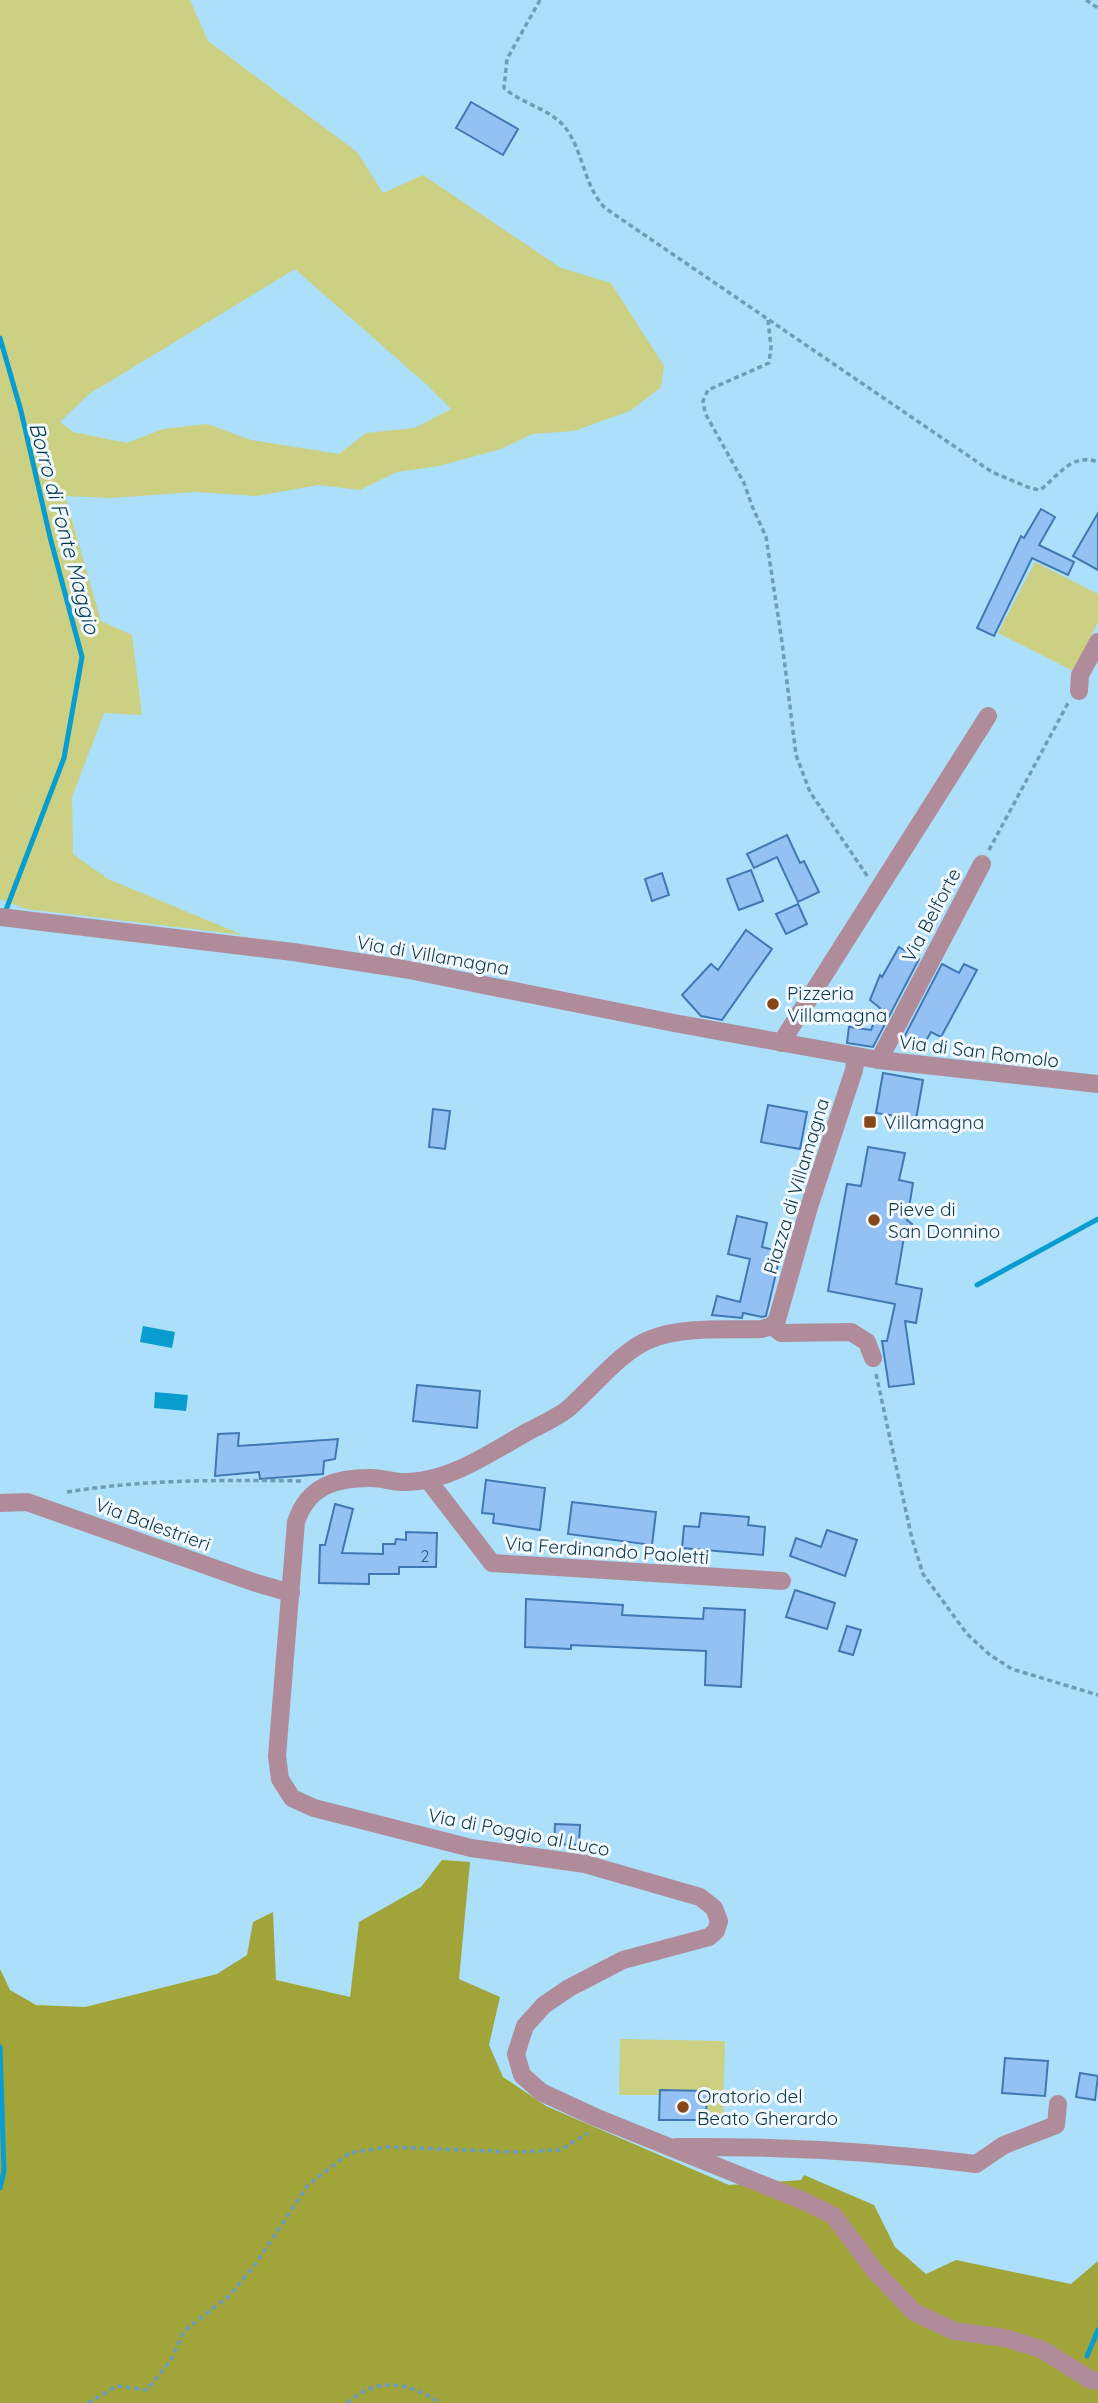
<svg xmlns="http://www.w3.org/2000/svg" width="1098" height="2403" font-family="Quicksand,sans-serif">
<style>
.green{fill:#cbd083;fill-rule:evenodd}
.forest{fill:#a1a539}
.water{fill:#099ccf}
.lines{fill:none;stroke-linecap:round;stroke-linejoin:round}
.stream{stroke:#099ccf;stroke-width:5}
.building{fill:#93c1f3;stroke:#4078b3;stroke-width:2}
.path{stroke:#6e9eb6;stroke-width:3.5;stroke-dasharray:5 3.5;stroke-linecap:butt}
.minor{stroke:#b08c9b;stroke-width:18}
.poi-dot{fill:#894617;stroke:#f1f9fe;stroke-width:2.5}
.labels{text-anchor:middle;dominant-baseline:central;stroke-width:6;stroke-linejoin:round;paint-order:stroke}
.number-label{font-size:16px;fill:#2f5a74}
.street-label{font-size:19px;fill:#0e3749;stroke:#f1f9fe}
.poi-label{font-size:19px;fill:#0e3749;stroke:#f1f9fe;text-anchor:start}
.water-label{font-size:21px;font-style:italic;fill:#02394e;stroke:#f1f9fe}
</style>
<rect width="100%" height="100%" fill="#abdffa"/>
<g class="green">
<path d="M0,0H190L208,41L357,152L383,193L423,175L561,268L611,283L664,366L661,387L630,411L574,431L532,434L501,449L439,466L397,472L360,490L319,485L256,496L195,492L111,498L65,496L101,621L132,635L142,715L104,713L72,797L73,854L108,879L243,935L26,909L0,899ZM295,269L426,384L451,409L415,428L366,433L339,454L251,440L207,424L163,429L127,443L73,432L60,422L89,394Z"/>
<path d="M1035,562L1098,594V622L1073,671L998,633Z"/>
<path d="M620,2039L725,2041L723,2121L706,2120V2091L660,2090V2095H619Z"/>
</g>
<path class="forest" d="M442,1860L470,1862L459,1979L500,1997L489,2045L503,2077L546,2106L729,2185L801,2180L804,2175L874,2205L895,2247L926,2274L956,2260L1071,2284L1098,2261V2403H0V1969L10,1990L36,2005L85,2007L217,1974L247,1955L253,1922L273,1912L276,1980L350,1997L359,1922L421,1887Z"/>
<g class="water">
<path d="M143,1326L175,1332L172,1348L140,1342Z"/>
<path d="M155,1392L188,1395L186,1411L154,1408Z"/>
</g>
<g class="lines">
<g class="stream">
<path d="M0,338L21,411L50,537L82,657L64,758L4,915"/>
<path d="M977,1285L1098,1219"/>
<path d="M0,2047L4,2171L0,2188"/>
<path d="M1087,2356L1098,2330"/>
</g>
</g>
<g class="building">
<path d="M471,102L518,129L503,155L456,128Z"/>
<path d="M1041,509L1055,517L1039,545L1074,562L1068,575L1032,558L994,636L977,628L1021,536L1024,538Z"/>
<path d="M1098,513V570L1073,556Z"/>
<path d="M787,835L800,863L804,861L819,892L798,902L777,857L754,868L747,854Z"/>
<path d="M751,870L763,901L739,910L727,879Z"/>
<path d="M662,873L669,895L652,901L645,879Z"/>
<path d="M798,904L807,924L786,934L776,914Z"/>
<path d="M746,930L772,949L722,1020L701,1016L682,995L711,964L718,970Z"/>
<path d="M899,947L919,959L873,1047L847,1043L849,1027L871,1030L880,1008L870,1000L880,975L882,977Z"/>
<path d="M942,964L959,973L964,964L977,970L941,1037L931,1032L919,1053L901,1043Z"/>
<path d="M883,1073L923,1080L916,1119L876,1113Z"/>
<path d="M768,1105L807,1112L800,1149L761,1142Z"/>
<path d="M433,1109L450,1111L445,1149L429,1147Z"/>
<path d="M868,1147L905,1153L899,1180L913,1183L907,1220L912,1224L911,1232L904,1237L896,1284L922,1289L916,1323L905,1321L914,1384L889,1387L882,1341H887L895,1304L828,1291L847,1184L861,1186Z"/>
<path d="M737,1216L767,1223L762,1247L781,1252L766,1316L762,1317L743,1313L742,1318L712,1315L717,1296L740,1302L750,1259L728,1254Z"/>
<path d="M417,1385L480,1391L477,1428L413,1421Z"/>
<path d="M239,1433L238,1446L338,1439L335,1459L324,1461L323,1474L260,1479L259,1472L215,1476L218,1434Z"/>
<path d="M486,1480L545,1488L540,1530L493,1523L494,1514L482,1513Z"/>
<path d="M572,1502L656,1512L652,1545L568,1534Z"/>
<path d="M335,1504L353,1509L342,1553L383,1554V1544H395L396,1539L406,1540V1532L437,1533L436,1567H399V1574H369V1584L319,1583L320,1545H325Z"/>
<path d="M701,1513L749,1517L748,1525L765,1527L763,1555L682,1548L684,1526L699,1527Z"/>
<path d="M827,1530L857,1540L845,1576L790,1556L796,1538L821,1547Z"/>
<path d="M795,1590L835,1603L827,1629L786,1617Z"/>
<path d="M526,1599L623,1605L622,1615L703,1619L704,1608L745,1610L741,1687L705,1685L706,1651L571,1645V1649L525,1647Z"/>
<path d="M847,1626L861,1630L853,1655L839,1651Z"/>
<path d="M555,1824L580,1825L579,1845L554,1844Z"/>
<path d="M1005,2058L1048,2061L1045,2096L1002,2093Z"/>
<path d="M1080,2073L1098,2076L1095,2100L1076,2097Z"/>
<path d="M660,2090L707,2091L706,2120H659Z"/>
</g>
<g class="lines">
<g class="path">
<path d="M540,0L507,59L504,88C521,103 549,109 564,126C584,151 583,185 605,208L992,472L1030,488L1040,490C1058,477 1071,452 1098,462"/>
<path d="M1086,0L1098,8"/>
<path d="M768,320L771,347L769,363L708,390L703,401L705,413L744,483L752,506L766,537L782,642L796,755L810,792L868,877"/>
<path d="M989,850L1068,703"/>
<path d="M876,1374L912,1539L923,1574L967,1634L990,1655L1012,1669L1098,1695"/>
<path d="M67,1492C145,1479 224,1480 303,1481"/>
<path d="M88,2403L117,2386L147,2390L171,2360L184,2331L229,2296L254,2266L308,2185L349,2153L388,2147L517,2152L560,2150L588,2133"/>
<path d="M347,2403C379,2375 408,2383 441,2403"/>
</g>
<g class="minor">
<path d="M1079,691L1080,675L1098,642"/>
<path d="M0,917L293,952L404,969L674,1023L879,1060L1098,1084"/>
<path d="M781,1043L988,716"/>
<path d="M879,1060L982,864"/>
<path d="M772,1326L762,1329C726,1330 685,1326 651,1339C622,1350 594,1386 570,1407C559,1417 542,1424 529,1431C491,1452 453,1480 408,1482C396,1483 383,1478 371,1478C335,1478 308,1486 296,1522L277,1756L280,1779L292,1798L314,1808L471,1848L585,1864L700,1897L714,1908L719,1921L716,1931L709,1937L623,1960L569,1988L544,2005L525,2026L516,2054L522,2075L541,2092L595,2117L806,2202L834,2216L875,2271L914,2312L954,2331L1005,2338L1041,2349L1091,2380L1098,2381"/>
<path d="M772,1326L777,1320L809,1207L854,1070L856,1056"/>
<path d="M772,1326L781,1333L851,1332L867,1342L873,1358"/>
<path d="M428,1480L492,1563L782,1581"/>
<path d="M0,1503L27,1502L256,1583L291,1593"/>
<path d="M676,2147C777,2146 877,2151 976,2164L1004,2145L1056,2125L1058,2104"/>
</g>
</g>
<g class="poi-dot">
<circle cx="773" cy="1004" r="7"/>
<rect x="863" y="1115" width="14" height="14" rx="3.5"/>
<circle cx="874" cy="1220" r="7"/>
<circle cx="683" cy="2107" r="7"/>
</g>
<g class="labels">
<g class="number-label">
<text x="425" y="1556">2</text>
</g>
<g class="street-label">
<text transform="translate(931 915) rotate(-62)">Via Belforte</text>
<text transform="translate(433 955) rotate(10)">Via di Villamagna</text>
<text transform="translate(979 1051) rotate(7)">Via di San Romolo</text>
<text transform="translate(796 1186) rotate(-73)">Piazza di Villamagna</text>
<text transform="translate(153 1524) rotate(20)">Via Balestrieri</text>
<text transform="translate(607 1550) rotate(4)">Via Ferdinando Paoletti</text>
<text transform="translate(519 1832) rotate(11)">Via di Poggio al Luco</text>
</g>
<g class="poi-label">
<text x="787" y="993">Pizzeria<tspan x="787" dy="22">Villamagna</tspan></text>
<text x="884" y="1122">Villamagna</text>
<text x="888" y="1209">Pieve di<tspan x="888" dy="22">San Donnino</tspan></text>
<text x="697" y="2096">Oratorio del<tspan x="697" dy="22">Beato Gherardo</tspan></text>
</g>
<g class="water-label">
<text transform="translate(65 528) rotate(75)">Borro di Fonte Maggio</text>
</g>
</g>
</svg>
